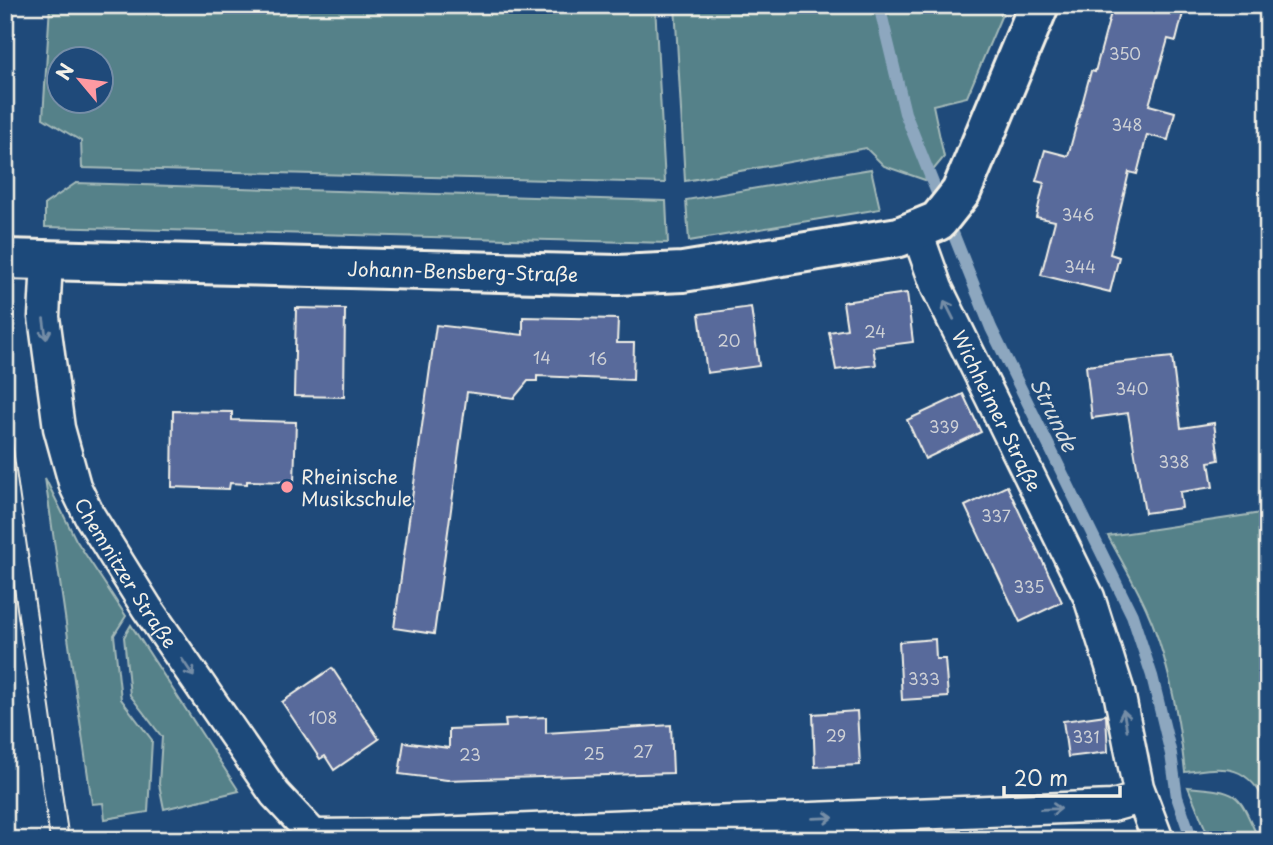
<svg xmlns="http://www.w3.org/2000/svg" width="1273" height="845" font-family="'Playpen Sans',sans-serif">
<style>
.green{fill:#558189;stroke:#a4b9b8;stroke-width:2;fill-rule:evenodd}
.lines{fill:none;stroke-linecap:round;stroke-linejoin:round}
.stream{stroke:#8da7bf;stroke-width:12}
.building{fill:#586b9b;stroke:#f4f1e8;stroke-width:2}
.street-casing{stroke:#f4f1e8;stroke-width:35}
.secondary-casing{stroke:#f4f1e8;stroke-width:44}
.street{stroke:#1f4a7a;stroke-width:30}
.secondary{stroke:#1f4a7a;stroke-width:38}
.tram{stroke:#f4f1e8;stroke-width:2}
.oneway{stroke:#748da6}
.poi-dot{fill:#ff9aa2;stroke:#1f4a7a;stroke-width:2.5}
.labels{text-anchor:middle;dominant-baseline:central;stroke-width:5;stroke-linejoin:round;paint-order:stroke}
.number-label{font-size:16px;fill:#cdd0d5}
.street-label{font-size:19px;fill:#f4f1e8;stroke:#1f4a7a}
.poi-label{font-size:19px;fill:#f4f1e8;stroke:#1f4a7a;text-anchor:start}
.water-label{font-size:21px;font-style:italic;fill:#dadede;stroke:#1f4a7a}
</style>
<rect width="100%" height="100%" fill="#1f4a7a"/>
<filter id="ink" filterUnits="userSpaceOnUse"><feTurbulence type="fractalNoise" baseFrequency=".0143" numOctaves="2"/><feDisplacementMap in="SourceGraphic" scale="14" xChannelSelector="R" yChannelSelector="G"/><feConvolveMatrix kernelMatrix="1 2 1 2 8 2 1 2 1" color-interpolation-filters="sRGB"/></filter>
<g filter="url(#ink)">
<g class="green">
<path d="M50,5H655L665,183L82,168L81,141L43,118ZM60,60H102V102H60Z"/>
<path d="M675,5H1006L967,97L933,105L944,157L925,180L884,166L866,148L685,181Z"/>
<path d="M871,169L880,209L689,241L686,200Z"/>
<path d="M76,183L666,201L668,243L45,227V204Z"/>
<path d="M45,478L76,540L126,616L114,635L121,699L152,740L148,812L105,819L103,803L92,804Z"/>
<path d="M1268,512V807C1248,764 1227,766 1185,772C1179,718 1169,658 1146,608C1135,584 1121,560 1108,536Z"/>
<path d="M131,625L239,791L164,809L159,784L162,737L130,695L124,637Z"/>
<path d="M1188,787C1241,792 1237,791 1259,840H1210Z"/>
</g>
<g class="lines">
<path class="stream" d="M879,5L905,113L991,328L1132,615L1152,676L1171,754L1177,797L1192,840"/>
</g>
<g class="building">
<path d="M1113,5H1185L1176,41L1168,39L1149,105L1175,112L1168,140L1147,135L1137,174L1129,172L1110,254L1119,257L1110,292L1041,275L1055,221L1036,217L1044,183L1036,181L1045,150L1068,156L1091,71L1095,72Z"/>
<path d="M907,293L913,342L873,347L876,365L836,370L829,332L847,329L843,302Z"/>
<path d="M751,307L759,366L707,373L699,314Z"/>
<path d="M296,308L345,309L344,397L294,396Z"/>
<path d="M523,317L618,319L617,343H634L633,380L537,376V381H528L514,398L467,392L434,634L394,628L436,325L523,335Z"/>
<path d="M1172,357L1181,428L1214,423L1219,460L1209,462L1213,487L1180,492L1182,508L1145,513L1128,413L1092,418L1086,366Z"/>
<path d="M963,394L981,432L925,459L907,420Z"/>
<path d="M173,411L232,412V420L296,422L294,482L247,481V484L230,483L229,489L172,487Z"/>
<path d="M1007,486L1062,602L1020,622L965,506Z"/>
<path d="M935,639L936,659H945L948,697L902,700L899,642Z"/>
<path d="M332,668L379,739L334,770L325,756L320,759L282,702Z"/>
<path d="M857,711L860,765L815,767L813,714Z"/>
<path d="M1106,715L1108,752L1068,757L1063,721Z"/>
<path d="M546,717V733L671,725L673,773L447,780L399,774L404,742L449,748V729L506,727L505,719Z"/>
</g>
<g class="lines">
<g class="street-casing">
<g id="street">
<path id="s1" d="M917,232L937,288L1089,597L1119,692L1138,787L1158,840"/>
<path id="s2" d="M47,261L44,317L59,428L75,486L89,515L147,608L275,794L318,840"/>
<path d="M314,835L409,834L1112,806L1141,798"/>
</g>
</g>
<g class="secondary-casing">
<g id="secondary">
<path id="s3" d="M5,259L618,275L683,272L899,237L938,221L961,192L1039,5"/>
</g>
</g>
<use href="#street" class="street"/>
<use href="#secondary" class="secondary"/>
<g class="tram">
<path d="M5,24L8,5"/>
<path d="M5,394L69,840"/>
<path d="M5,524L50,840"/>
</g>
</g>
<defs><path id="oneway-shaft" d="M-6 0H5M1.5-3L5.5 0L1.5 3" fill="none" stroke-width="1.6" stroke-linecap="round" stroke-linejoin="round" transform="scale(1.75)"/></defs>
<g class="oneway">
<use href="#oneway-shaft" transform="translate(949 310) rotate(-117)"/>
<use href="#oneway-shaft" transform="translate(45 329) rotate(82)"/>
<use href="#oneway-shaft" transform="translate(188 668) rotate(56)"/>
<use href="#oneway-shaft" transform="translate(1125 720) rotate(-101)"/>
<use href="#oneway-shaft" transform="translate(1051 809) rotate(-2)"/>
<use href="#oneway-shaft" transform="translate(823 818) rotate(-2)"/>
</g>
</g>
<circle class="poi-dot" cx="287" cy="487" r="7"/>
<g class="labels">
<g class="number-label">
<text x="1125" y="53">350</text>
<text x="1127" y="124">348</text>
<text x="1078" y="214">346</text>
<text x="1080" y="266">344</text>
<text x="875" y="331">24</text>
<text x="729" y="340">20</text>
<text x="542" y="357">14</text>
<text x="598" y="358">16</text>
<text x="1132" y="388">340</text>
<text x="944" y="426">339</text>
<text x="1174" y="461">338</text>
<text x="996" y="515">337</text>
<text x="1029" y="586">335</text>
<text x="924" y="678">333</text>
<text x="323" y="717">108</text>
<text x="836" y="735">29</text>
<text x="1086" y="736">331</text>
<text x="643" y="751">27</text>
<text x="594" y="753">25</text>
<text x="470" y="754">23</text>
</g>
<g class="street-label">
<text stroke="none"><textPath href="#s3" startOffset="458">Johann-Bensberg-Straße</textPath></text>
<text stroke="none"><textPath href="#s1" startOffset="196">Wichheimer Straße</textPath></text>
<text stroke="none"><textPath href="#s2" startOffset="329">Chemnitzer Straße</textPath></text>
</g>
<g class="poi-label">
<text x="301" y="476">Rheinische<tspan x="301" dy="22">Musikschule</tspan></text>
</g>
<g class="water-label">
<text transform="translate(1055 414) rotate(64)">Strunde</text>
</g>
</g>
<rect width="1273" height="845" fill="none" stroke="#1f4a7a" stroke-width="28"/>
<rect x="14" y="14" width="1245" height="817" fill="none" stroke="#f4f1e8" stroke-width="2.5" filter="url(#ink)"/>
<g transform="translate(80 80) rotate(299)"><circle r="33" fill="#1f4a7a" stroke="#748da6" stroke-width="2"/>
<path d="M0-5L12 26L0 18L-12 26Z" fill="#ff9aa2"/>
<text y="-10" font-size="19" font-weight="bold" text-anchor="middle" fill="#f4f1e8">N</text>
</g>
<path d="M1004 786v10h116v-10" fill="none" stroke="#f4f1e8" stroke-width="3.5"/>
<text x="1014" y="786" font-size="21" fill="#f4f1e8" stroke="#1f4a7a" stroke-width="5" paint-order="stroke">20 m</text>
</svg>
